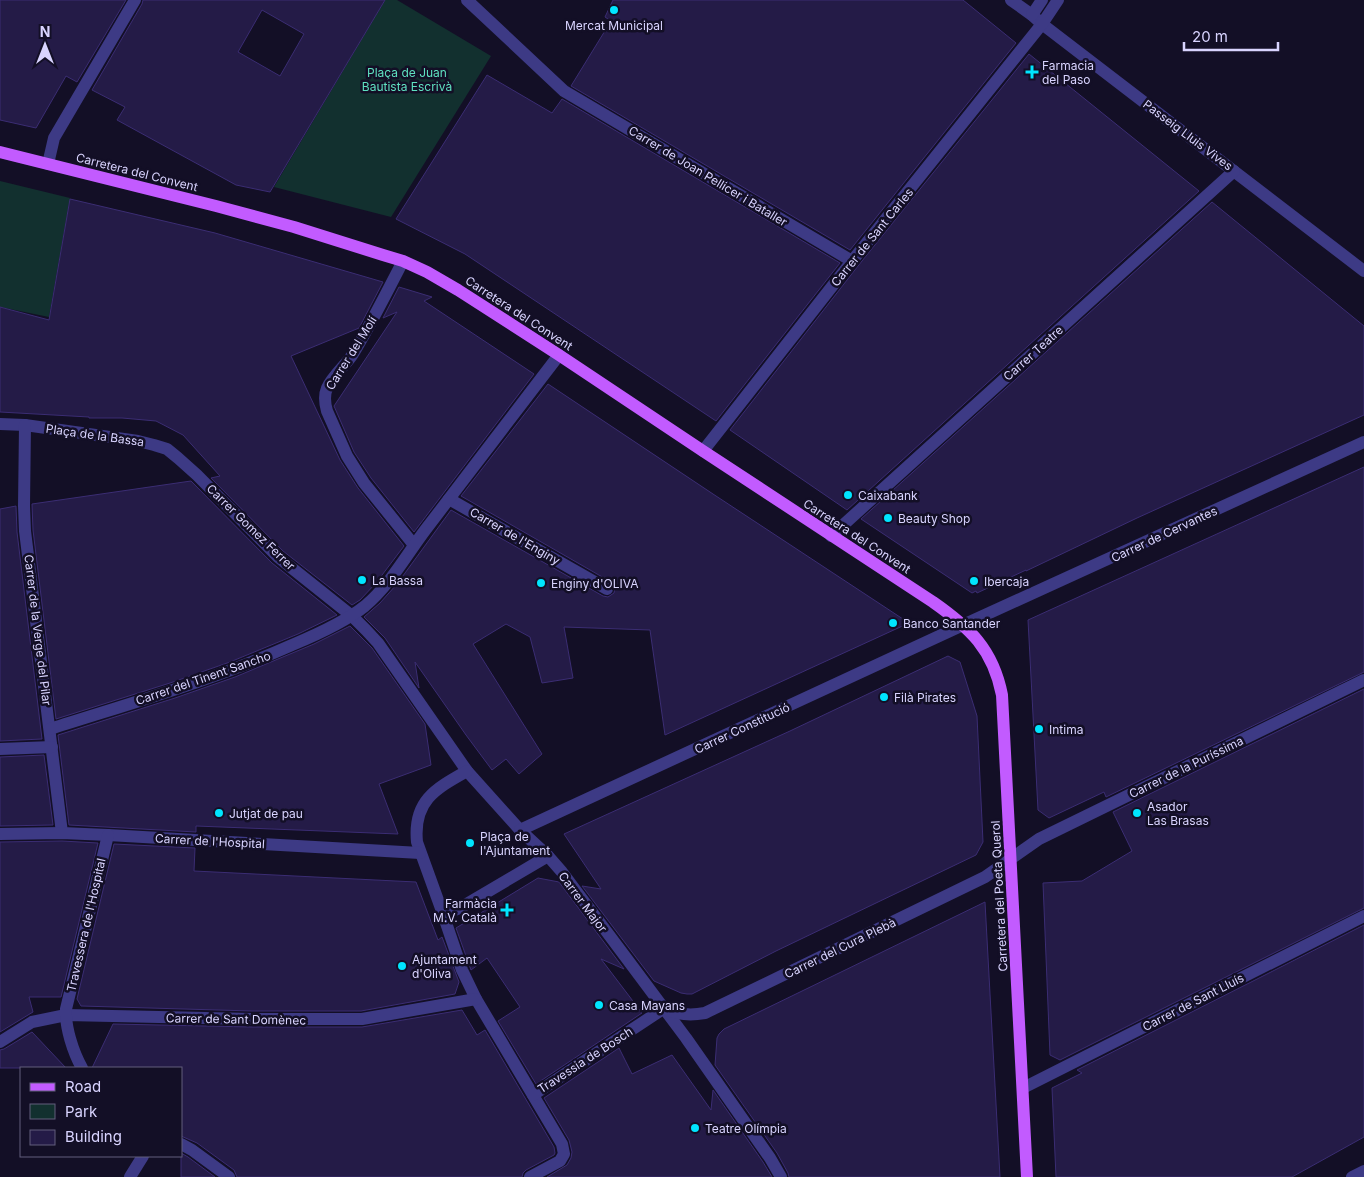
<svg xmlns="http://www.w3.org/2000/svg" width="1364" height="1177" font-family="Inter,sans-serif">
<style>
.green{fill:#12302f}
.building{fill:#241b47;stroke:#3b2d73;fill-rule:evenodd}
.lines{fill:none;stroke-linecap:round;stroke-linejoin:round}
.minor{stroke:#3d3a85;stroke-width:12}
.major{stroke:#c25bff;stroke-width:12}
.poi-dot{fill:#00e5ff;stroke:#130f26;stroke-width:2}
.labels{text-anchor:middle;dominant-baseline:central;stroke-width:5;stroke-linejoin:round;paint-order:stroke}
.poi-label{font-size:12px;fill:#d9d4ff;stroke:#130f26;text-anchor:start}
.park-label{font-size:12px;fill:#5fe0c0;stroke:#130f26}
.street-label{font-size:12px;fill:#d9d4ff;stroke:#130f26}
</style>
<rect width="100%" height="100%" fill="#130f26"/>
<g class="green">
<path d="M385,0H397L491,56L391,217L274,187Z"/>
<path d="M0,181L70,198L49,317L0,307Z"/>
</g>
<g class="building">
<path d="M0,0H126L77,82L66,76L36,128L0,120Z"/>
<path d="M143,0H385L270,192L236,185L117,120L125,107L92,90L142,4ZM262,10L304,34L280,76L238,52Z"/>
<path d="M613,0H963L1016,43L850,250L571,86L611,21L605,17Z"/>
<path d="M1029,54L1199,191L847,510L730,430L858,266Z"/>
<path d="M487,75L552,113L562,99L840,263L716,421L465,254L396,219Z"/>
<path d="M70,199L215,233L383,282L359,328L291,356L340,460L358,488L404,546L376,583L360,600L352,605L283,551L211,478L220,476L183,435L156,421L122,418H89V417L0,412V307L49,320Z"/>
<path d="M1212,202L1364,326V415L1137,518L1026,571V570L977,593L976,591L972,593L861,519Z"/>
<path d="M399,287L432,297L424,301L534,374L414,532L371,478L354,452L334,406L397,312L383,318Z"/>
<path d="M548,384L713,494L909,623L665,735L650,630L564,627L573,678L542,683L530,637L506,624L473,644L542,754L519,774L506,759L492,770L466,735L415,662L419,688L385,638L364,617L380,603L397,584L451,510L603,596L608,597L614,593L615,588L611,582L461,496Z"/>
<path d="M1364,467V672L1106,797L1104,792L1049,818L1038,810L1028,620Z"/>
<path d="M191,481L272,563L337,615L298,634L230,662L170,683L56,719L33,530L32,504Z"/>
<path d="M16,506L17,532L42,739L0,741V509Z"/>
<path d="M350,626L372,648L425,724L431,765L379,784L398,834L196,826V832L69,825L58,735L175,698L235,677L314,644Z"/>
<path d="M948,656L960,662L977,716L983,842L976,855L776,951L692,994H687L681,993L654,981L582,886L601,889L564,834L790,731Z"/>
<path d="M1364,689V908L1060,1060L1050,1055L1043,883L1082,881L1132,851L1113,812Z"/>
<path d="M44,755L53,825L0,826V757Z"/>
<path d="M62,841L98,843L61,997H29L33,1012L0,1032V842Z"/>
<path d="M114,844L195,848L194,871L416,882L438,940L442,937L459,982L455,994L361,1011H252L81,1006L77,999Z"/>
<path d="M538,878L559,882L624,969L601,959L642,1013L536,1084L498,1021L520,1007L487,958L471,970L456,928Z"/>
<path d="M985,902L1000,1177H789L788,1173L777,1153L715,1065L717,1038L719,1034L724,1029Z"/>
<path d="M1364,925V1137L1292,1177H1056L1052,1088L1082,1073L1077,1070Z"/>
<path d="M462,1010L477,1035L485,1030L554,1147L555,1153L554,1155L526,1170L523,1173L522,1177H237L234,1170L197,1143L181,1136V1068H92L113,1024L252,1027H362Z"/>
<path d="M32,1032L66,1068H0V1050L4,1049Z"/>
<path d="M619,1048L632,1074L672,1055L711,1110L713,1090L763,1162L772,1177H547L567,1165L571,1158L572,1152L569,1140L544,1098Z"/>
<path d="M181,1153L188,1157L215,1177H181Z"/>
</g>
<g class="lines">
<g class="minor">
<path d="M467,0L564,91L852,261"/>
<path d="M1011,0L1032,15L1042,24L1364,271"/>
<path d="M1032,15L1042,0"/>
<path d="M48,164L54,138L135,0"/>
<path d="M403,261C387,292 371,324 353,354C346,365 332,376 327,388C324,395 325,404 327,411L347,456L364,483L414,545"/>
<path d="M0,424L25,425L138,441L154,445L167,449L178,458L197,475L278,557L352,616L366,630L378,643L467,771L520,830L548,856L562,872L686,1038L770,1158L781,1177"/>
<path d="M25,425L24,506L25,531L62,833"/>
<path d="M703,451L852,261L1042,24L1058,0"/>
<path d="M449,499L607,589"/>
<path d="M831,536L1234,171"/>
<path d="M50,729C131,703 214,680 292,645C316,635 345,622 365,606C390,585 407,554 426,529C470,471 515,413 559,355"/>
<path d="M0,749L52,747"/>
<path d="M467,771C435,789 413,801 417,842L443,914L460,908L548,856"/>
<path d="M520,830L963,625L1364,442"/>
<path d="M0,834L62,833L108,835L420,853"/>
<path d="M443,914L462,970L476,999L562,1144L564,1154L560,1161L530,1177"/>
<path d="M0,1042L32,1022L66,1015L252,1019H362L476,999"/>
<path d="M82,1068C73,1052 65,1027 66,1009L108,835"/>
<path d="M1023,1088L1364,916"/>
<path d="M533,1095L663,1009C680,1014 688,1016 705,1013L985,877L1039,839L1364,680"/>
<path d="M181,1144L192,1150L229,1177"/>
<path d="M130,1177L143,1156"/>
<path d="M1352,1177L1364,1171"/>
</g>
<path class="major" d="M0,152L216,206L294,227L383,255L403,261L427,272L458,290L559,355L703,451L933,602C970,628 993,649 1002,695L1027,1177"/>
</g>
<g class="poi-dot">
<circle cx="614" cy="10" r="5"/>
<path d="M1029.5 64.5h5v5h5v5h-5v5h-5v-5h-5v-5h5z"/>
<circle cx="848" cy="495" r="5"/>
<circle cx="888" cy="518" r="5"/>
<circle cx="362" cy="580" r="5"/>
<circle cx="974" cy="581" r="5"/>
<circle cx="541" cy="583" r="5"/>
<circle cx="893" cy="623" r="5"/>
<circle cx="884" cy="697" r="5"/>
<circle cx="1039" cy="729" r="5"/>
<circle cx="219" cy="813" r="5"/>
<circle cx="1137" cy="813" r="5"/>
<circle cx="470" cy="843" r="5"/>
<path d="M504.5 902.5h5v5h5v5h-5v5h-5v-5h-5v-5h5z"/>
<circle cx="402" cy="966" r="5"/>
<circle cx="599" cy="1005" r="5"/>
<circle cx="695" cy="1128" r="5"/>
</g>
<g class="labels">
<g class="poi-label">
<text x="614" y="25" text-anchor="middle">Mercat Municipal</text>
<text x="1042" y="65">Farmacia<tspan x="1042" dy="14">del Paso</tspan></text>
<text x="858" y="495">Caixabank</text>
<text x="898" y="518">Beauty Shop</text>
<text x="372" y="580">La Bassa</text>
<text x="984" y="581">Ibercaja</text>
<text x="551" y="583">Enginy d'OLIVA</text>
<text x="903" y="623">Banco Santander</text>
<text x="894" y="697">Filà Pirates</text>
<text x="1049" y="729">Intima</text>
<text x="1147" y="806">Asador<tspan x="1147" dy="14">Las Brasas</tspan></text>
<text x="229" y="813">Jutjat de pau</text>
<text x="480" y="836">Plaça de<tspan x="480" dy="14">l'Ajuntament</tspan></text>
<text x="497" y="903" text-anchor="end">Farmàcia<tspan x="497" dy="14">M.V. Català</tspan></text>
<text x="412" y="959">Ajuntament<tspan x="412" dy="14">d'Oliva</tspan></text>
<text x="609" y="1005">Casa Mayans</text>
<text x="705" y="1128">Teatre Olímpia</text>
</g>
<g class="park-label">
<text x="407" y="72">Plaça de Juan<tspan x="407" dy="14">Bautista Escrivà</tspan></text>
</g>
<g class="street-label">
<text transform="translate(1188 135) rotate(37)">Passeig Lluis Vives</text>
<text transform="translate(137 172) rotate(14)">Carretera del Convent</text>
<text transform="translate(708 176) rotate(31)">Carrer de Joan Pellicer i Bataller</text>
<text transform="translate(872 237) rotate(-51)">Carrer de Sant Carles</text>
<text transform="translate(519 313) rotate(33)">Carretera del Convent</text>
<text transform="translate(351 353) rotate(-58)">Carrer del Molí</text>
<text transform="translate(1033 353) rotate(-42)">Carrer Teatre</text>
<text transform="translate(95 435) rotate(8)">Plaça de la Bassa</text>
<text transform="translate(251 527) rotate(44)">Carrer Gomez Ferrer</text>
<text transform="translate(1164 534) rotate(-25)">Carrer de Cervantes</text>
<text transform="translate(515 536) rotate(30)">Carrer de l'Enginy</text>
<text transform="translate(857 536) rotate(33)">Carretera del Convent</text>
<text transform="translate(38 630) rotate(83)">Carrer de la Verge del Pilar</text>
<text transform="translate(203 678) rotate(-19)">Carrer del Tinent Sancho</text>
<text transform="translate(742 728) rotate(-25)">Carrer Constitució</text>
<text transform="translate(1186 767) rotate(-26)">Carrer de la Puríssima</text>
<text transform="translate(210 841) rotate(3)">Carrer de l'Hospital</text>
<text transform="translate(999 896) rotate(-93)">Carretera del Poeta Querol</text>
<text transform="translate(583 902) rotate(53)">Carrer Major</text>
<text transform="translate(86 925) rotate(-77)">Travessera de l'Hospital</text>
<text transform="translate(840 948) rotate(-26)">Carrer del Cura Plebà</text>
<text transform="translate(1193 1002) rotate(-27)">Carrer de Sant Lluís</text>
<text transform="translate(236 1019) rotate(1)">Carrer de Sant Domènec</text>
<text transform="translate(585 1060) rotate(-33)">Travessia de Bosch</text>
</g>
</g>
<rect x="20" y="1067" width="162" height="90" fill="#130f26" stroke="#625e7d"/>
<rect x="30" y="1083" width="25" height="8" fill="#c25bff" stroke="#625e7d"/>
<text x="65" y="1092" font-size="15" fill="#d9d4ff">Road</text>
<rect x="30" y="1104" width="25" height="15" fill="#12302f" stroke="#625e7d"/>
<text x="65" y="1117" font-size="15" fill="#d9d4ff">Park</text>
<rect x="30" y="1130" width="25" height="15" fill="#241b47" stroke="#625e7d"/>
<text x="65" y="1142" font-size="15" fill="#d9d4ff">Building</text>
<g transform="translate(45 45)" stroke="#130f26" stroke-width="4" paint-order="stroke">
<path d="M0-4L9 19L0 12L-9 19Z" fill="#d9d4ff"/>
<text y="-8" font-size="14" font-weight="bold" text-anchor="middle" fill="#d9d4ff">N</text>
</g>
<path d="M1184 42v8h94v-8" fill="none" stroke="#d9d4ff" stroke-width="2.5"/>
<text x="1192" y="42" font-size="15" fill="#d9d4ff" stroke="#130f26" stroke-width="4" paint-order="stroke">20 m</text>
</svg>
